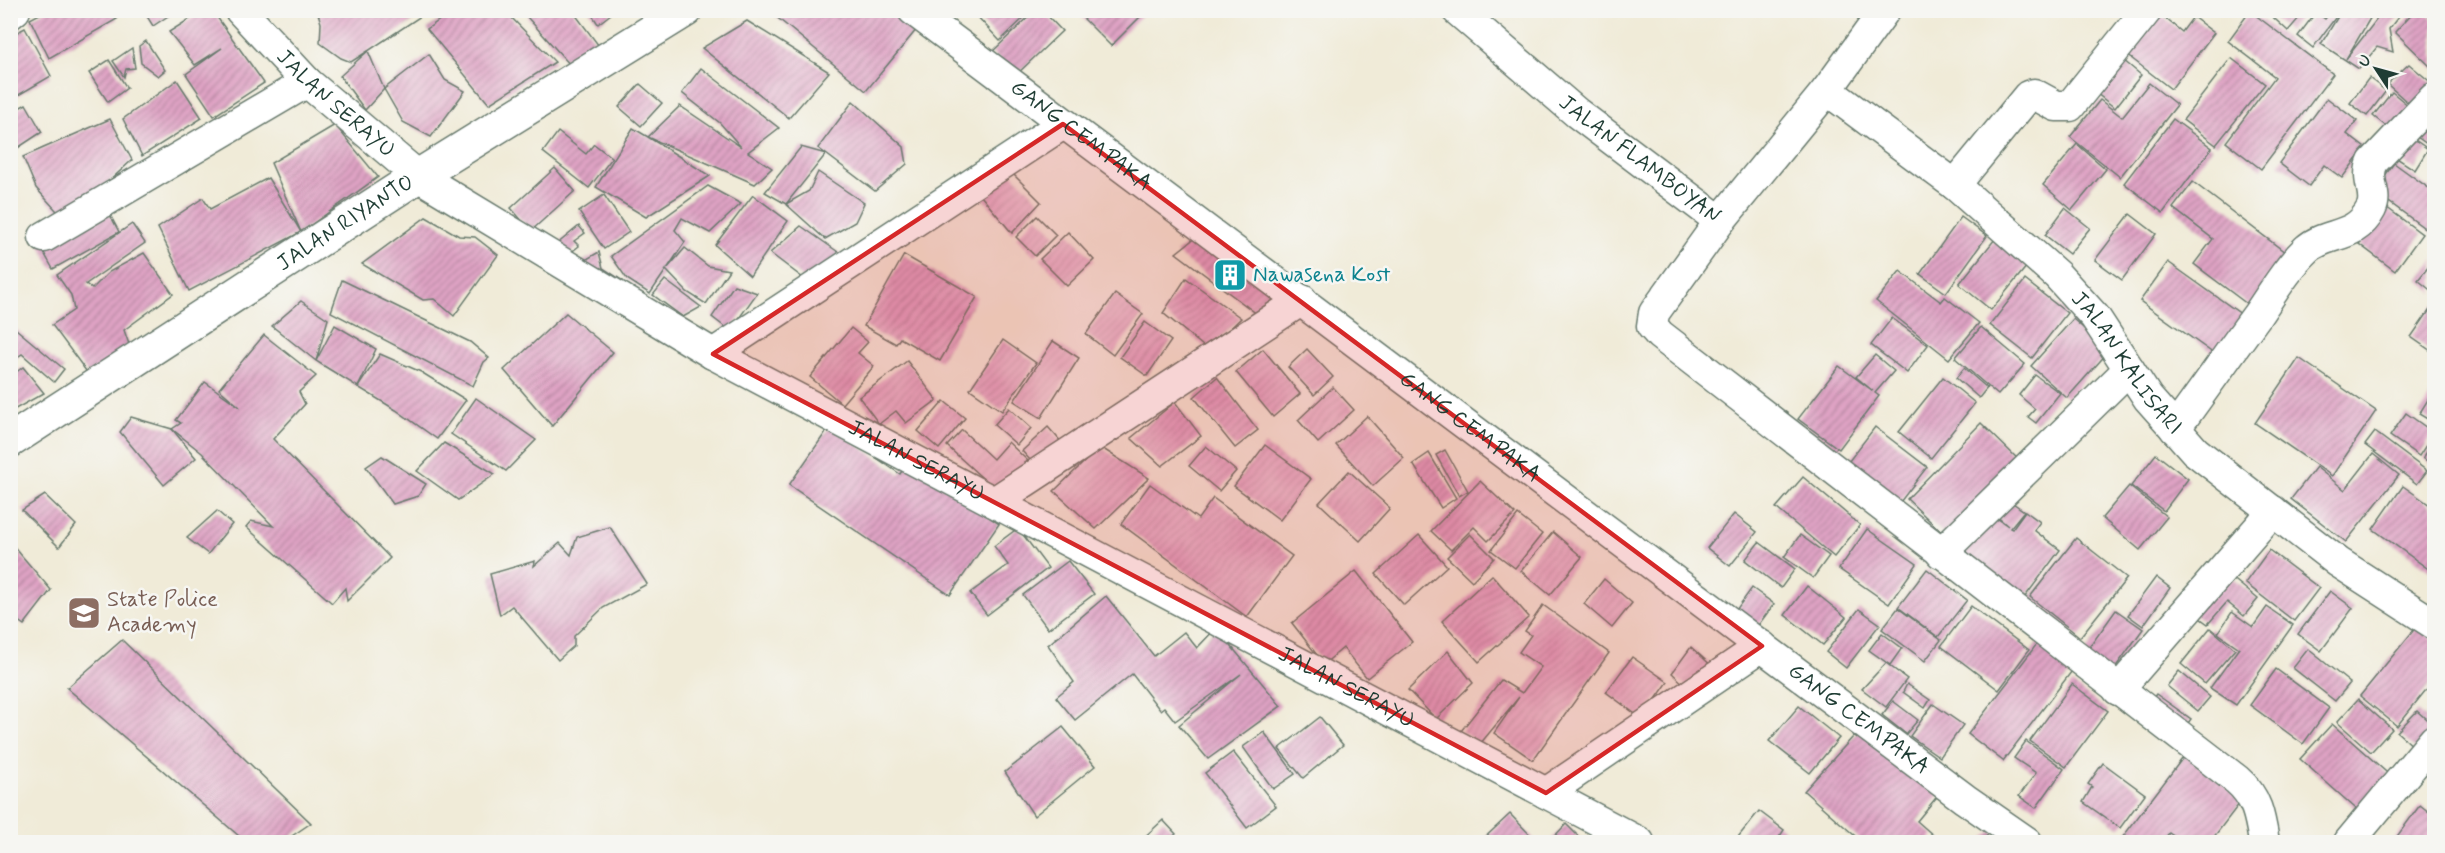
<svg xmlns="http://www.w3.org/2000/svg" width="2445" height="853" font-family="Mynerve,sans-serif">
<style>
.building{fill:url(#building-hatch)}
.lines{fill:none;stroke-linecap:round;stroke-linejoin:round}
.street-casing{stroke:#687a6d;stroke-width:33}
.secondary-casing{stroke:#687a6d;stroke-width:36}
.street{stroke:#fff;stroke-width:30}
.secondary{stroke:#fff;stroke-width:33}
.marked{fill:#d62828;fill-opacity:0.2;stroke:#d62828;stroke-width:4.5;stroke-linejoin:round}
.labels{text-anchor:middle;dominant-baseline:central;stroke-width:5;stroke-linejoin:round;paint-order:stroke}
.street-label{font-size:22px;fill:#1f3d34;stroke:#f6f6f2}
.culture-label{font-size:22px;fill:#0d838f;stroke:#f6f6f2;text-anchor:start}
.education-label{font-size:22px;fill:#785e54;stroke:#f6f6f2;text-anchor:start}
</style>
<defs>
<pattern id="building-hatch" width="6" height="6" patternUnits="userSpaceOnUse" patternTransform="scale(1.5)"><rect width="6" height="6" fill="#dfa3c4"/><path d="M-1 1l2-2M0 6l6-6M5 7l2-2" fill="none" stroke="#b486a0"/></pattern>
</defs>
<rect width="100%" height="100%" fill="#f6f6f2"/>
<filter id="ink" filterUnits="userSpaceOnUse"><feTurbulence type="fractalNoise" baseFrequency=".0167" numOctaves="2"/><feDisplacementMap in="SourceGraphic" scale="12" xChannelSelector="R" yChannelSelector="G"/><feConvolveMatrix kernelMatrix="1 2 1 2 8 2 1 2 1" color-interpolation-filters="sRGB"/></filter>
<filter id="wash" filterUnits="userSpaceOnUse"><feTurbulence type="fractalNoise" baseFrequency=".008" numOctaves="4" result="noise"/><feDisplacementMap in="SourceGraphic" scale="24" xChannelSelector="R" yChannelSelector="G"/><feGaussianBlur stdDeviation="1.35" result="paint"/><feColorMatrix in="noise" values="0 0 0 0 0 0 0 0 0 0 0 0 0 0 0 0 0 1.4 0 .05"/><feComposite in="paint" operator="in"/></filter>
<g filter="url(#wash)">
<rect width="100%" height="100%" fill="#f0ebd8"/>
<g id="blocks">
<g class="building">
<path d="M47,10H112L117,19L49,58L30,19Z"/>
<path d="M143,10H177L153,26Z"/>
<path d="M204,10H212L264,83L214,116L186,74L222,48L195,65L169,32Z"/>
<path d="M317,10H430L368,51L384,89L365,110L340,76L368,51L351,62L341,58L320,43L321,23Z"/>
<path d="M454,10H504L555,62L489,104L427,29Z"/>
<path d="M533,10H572L599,46L572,67L527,17Z"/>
<path d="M589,10H616L598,24Z"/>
<path d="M768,10H895L917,29L866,91Z"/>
<path d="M982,10H1032L1000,41L976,15Z"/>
<path d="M1036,10H1042L1062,31L1014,77L992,52Z"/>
<path d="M1082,10H1147L1111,46L1079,14Z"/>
<path d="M2155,10L2182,32L2193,17L2214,33L2171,89L2122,51Z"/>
<path d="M2265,10H2306L2288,31Z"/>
<path d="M2332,10H2341L2313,48L2298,36L2316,12L2325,19Z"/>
<path d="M2342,10H2375L2346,59L2384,10L2402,12L2389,29L2393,52L2377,47L2359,69L2321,44Z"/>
<path d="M2415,10H2423L2434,21V70L2395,32Z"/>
<path d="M2250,11L2333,74L2261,169L2226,142L2275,77L2228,41Z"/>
<path d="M747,21L829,72L789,118L702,48Z"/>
<path d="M25,28L51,76L10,100V36Z"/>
<path d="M146,41L165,70L158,76L141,63L139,46Z"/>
<path d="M132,48L135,68L126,69L124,77L113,61Z"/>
<path d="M429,54L445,80L465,91L431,137L403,122L384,89Z"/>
<path d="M2117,55L2141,75L2115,108L2091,89Z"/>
<path d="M2231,58L2265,84L2216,145L2183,120Z"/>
<path d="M109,60L127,88L108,102L89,73Z"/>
<path d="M2409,64L2434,85L2415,109L2387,84Z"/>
<path d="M701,68L779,128L748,152L772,168L755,184L648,137L710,176L646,217L596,187L633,128L648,137L680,106L741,147L720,123L682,93Z"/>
<path d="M2369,78L2386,91L2367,116L2350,103Z"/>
<path d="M177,80L202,118L142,156L123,119Z"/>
<path d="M2149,83L2177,105L2120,177L2070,137L2100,100L2122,117Z"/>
<path d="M640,84L662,103L641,126L619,107Z"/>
<path d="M2392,92L2416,112L2397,135L2373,116Z"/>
<path d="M2327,98L2357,121L2347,134L2365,148L2342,178L2324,165L2309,186L2279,163Z"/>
<path d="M853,101L904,147L907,164L875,191L826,154L786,204L765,192L801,147L826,154L818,148Z"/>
<path d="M26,104L42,132L10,153V113Z"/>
<path d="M110,119L132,160L66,221L36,188L23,157Z"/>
<path d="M2173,119L2212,148L2163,213L2124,183Z"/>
<path d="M2421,122L2434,131V149L2413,134Z"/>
<path d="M335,125L378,177L301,232L271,163Z"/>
<path d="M558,132L586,154L594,144L612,158L589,188L543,152Z"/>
<path d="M2406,134L2428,149L2415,170L2392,155Z"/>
<path d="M2077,144L2106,169L2072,210L2043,185Z"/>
<path d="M2394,163L2434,192V235L2374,191Z"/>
<path d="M555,168L575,191L531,231L511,208Z"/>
<path d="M1010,171L1041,202L1012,233L981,196Z"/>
<path d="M818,172L864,203L855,222L825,239L786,204L809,191Z"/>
<path d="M268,178L301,232L189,291L158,228L203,198L210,209Z"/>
<path d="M2193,182L2290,256L2251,307L2194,264L2213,239L2173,208Z"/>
<path d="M708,186L741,204L710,233L682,218L675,230L685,242L667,269L685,248L708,266L729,270L706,304L687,292L666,270L650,294L627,279L611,256Z"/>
<path d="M604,195L629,232L604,249L579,212Z"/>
<path d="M753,195L788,221L750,276L715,245Z"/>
<path d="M106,207L119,232L53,269L39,244Z"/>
<path d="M2386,207L2422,234L2395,271L2359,244Z"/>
<path d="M2065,208L2090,228L2069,254L2045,235Z"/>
<path d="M2130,214L2156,234L2122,280L2095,260Z"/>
<path d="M1037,216L1056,235L1035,256L1016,237Z"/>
<path d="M426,217L459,236L475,237L498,255L454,316L434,299L423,300L362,264Z"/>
<path d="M1961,217L1987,236L1946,293L1920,274Z"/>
<path d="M132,224L145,243L86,284L92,289L109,272L144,253L173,294L124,330L132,353L92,379L52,325L74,310L71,295L57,275Z"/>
<path d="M579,226L585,233L574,241L579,246L570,253L556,245Z"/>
<path d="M801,226L841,254L811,284L770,253Z"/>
<path d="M1068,232L1094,260L1067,286L1040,259Z"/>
<path d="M1200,234L1286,297L1261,317L1176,253Z"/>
<path d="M1995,239L2027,266L1991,310L1959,284Z"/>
<path d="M599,252L603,268L623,281L616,293L575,266Z"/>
<path d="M904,255L977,297L940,361L900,338L896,344L864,326Z"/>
<path d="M2434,260V293L2418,280Z"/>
<path d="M2168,262L2245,317L2217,356L2140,301Z"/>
<path d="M1900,271L1941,302L1945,297L1979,323L1949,359L1876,301Z"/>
<path d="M1186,278L1241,318L1208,350L1163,313Z"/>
<path d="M342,280L470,342L489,358L484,362L473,386L331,312Z"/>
<path d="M665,280L701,307L683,317L653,295Z"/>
<path d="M2025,280L2067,313L2032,358L1990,325Z"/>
<path d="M734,285L757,293L730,331L712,317Z"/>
<path d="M1115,294L1143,314L1113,355L1086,334Z"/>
<path d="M301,301L328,319L316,361L335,325L376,349L358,387L324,366L316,361L272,326Z"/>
<path d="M2434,304V353L2411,337Z"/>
<path d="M566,313L613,352L552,426L504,370Z"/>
<path d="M1892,318L1928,345L1907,373L1871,345Z"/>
<path d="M2073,319L2109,351L2067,398L2031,366Z"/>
<path d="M1145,322L1171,341L1147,376L1120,357Z"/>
<path d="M10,324L64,369L54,382L22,354L10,362Z"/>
<path d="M1981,327L2025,364L1998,395L1955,358Z"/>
<path d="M851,328L868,342L858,353L874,366L842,404L810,377Z"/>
<path d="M264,335L316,376L299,392L305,404L273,439L390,558L347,601L345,588L332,603L246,527L251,521L273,526L202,453L172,429L181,423L176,420L205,382L240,407L219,389Z"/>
<path d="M1003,340L1036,363L1002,411L970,389Z"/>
<path d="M1053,341L1079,358L1041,418L1014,401Z"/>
<path d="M1263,349L1300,394L1273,417L1236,372Z"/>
<path d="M1307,349L1333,377L1314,395L1288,367Z"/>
<path d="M380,354L421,372L466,400L437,439L396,410L358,387Z"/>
<path d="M1875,355L1894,371L1875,393L1879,396L1839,449L1798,419L1839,366L1873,391L1856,377Z"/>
<path d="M2299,358L2376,411L2332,476L2255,423Z"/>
<path d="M907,361L937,400L906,423L896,411L879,424L859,397Z"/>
<path d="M23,367L44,393L10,412V377Z"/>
<path d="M1964,368L1987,388L1979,398L1956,378Z"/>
<path d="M2035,375L2060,393L2036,423L2028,417L2035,409L2019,395Z"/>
<path d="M1217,377L1258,430L1235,448L1194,397Z"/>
<path d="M1943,377L1975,403L1931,458L1899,432Z"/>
<path d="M1333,387L1354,410L1318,443L1298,420Z"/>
<path d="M2434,390V423L2419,414Z"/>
<path d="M476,398L536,440L506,471L451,434Z"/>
<path d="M944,401L965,418L939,449L918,431Z"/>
<path d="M1175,402L1201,436L1162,466L1131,438Z"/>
<path d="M1009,408L1031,428L1017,445L994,425Z"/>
<path d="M2406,413L2434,433L2419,456L2390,436Z"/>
<path d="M1367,416L1404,458L1373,486L1336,445Z"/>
<path d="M131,417L172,429L196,458L164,485L120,432Z"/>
<path d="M1981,423L2024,465L1951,541L1907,499Z"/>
<path d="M830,426L900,474L908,462L999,524L950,595L789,485Z"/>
<path d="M1048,427L1064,445L1039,470L1022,451Z"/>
<path d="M1875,427L1927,467L1894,510L1842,470Z"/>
<path d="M962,430L993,459L1008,442L1029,462L1000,494L947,446Z"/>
<path d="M2375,432L2427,471L2417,484L2365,445Z"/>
<path d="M2434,441V466L2423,458Z"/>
<path d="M444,443L495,474L458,500L417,471Z"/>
<path d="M1265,445L1311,479L1280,520L1234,486Z"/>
<path d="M1206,446L1236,471L1219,491L1189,466Z"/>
<path d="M1100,447L1149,478L1096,529L1054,491Z"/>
<path d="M1445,450L1468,491L1459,496L1436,455Z"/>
<path d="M1429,453L1456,498L1441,508L1413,464Z"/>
<path d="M2156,454L2188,479L2164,511L2131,486Z"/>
<path d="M2373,454L2399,475L2346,542L2291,499L2316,467L2345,490Z"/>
<path d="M382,456L426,484L418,496L393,504L366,467Z"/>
<path d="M1349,471L1390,508L1360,541L1319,503Z"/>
<path d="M1803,477L1860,525L1834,557L1776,508Z"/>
<path d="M1480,481L1515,514L1488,541L1474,527L1451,550L1431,531Z"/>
<path d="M1150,484L1198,519L1213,498L1292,556L1247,617L1121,524Z"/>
<path d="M2129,486L2167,517L2140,550L2102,518Z"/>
<path d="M2403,486L2434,508V573L2373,529Z"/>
<path d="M45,495L76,525L59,547L22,510Z"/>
<path d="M2006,498L2024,511L2010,528L2012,529L2025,511L2040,522L2034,530L2060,550L2022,601L1958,551L1988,512L2008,526L1994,514Z"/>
<path d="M217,511L232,524L208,554L187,538Z"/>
<path d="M1734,514L1757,532L1730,566L1707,548Z"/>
<path d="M1518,515L1542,534L1515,568L1491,550Z"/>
<path d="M610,527L647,584L603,608L574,636V646L558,660L512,606L500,615L490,574L535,561L534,566L560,543L571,555L577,537Z"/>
<path d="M1018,528L1048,568L987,615L970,593L1008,565L994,546Z"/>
<path d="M1867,529L1917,564L1889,604L1839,569Z"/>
<path d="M1553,532L1582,557L1550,595L1521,571Z"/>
<path d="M1470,534L1494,558L1472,581L1447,557Z"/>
<path d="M1419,535L1447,566L1404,605L1376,574Z"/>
<path d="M1800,535L1829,556L1813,578L1784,557Z"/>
<path d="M2076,538L2127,578L2080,637L2030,597Z"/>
<path d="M10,542L51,590L24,625L10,615Z"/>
<path d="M1759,542L1795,569L1781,588L1745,560Z"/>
<path d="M2269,550L2319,588L2294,621L2245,583Z"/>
<path d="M1068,561L1094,594L1048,629L1023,595Z"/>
<path d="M1927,569L1967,600L1938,637L1898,607Z"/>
<path d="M1356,571L1412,642L1367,678L1343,648L1324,664L1292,623Z"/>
<path d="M2225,572L2258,599L2244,616L2227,602L2208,624L2193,613Z"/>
<path d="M1492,575L1529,617L1479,662L1442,621Z"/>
<path d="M2156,577L2170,588L2143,626L2128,615Z"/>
<path d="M1604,579L1632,603L1612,628L1584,604Z"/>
<path d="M1807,586L1846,617L1823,645L1785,615Z"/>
<path d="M1752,588L1774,604L1757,627L1736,610Z"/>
<path d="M2330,591L2353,608L2321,651L2298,634Z"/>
<path d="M1106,596L1154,656L1184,632L1197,648L1216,628L1281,706L1208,759L1179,725L1241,674L1175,721L1164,707L1160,710L1132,674L1075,720L1056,697L1074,682L1048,645Z"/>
<path d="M1543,605L1609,653L1533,760L1494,733L1519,697L1480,744L1461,731L1501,680L1522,693L1541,667L1519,652L1531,635L1525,631Z"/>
<path d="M1971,606L2029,650L1999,690L1941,646Z"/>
<path d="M2267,607L2293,625L2236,705L2210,688L2239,648L2218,633L2232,612L2253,627Z"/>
<path d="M1898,608L1941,640L1925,661L1882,629Z"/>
<path d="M1859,609L1880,624L1846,668L1826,652Z"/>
<path d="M2116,610L2143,629L2110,675L2083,656Z"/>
<path d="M2417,626L2434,640V680L2397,726L2360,696Z"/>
<path d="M2210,628L2235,649L2205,684L2181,664Z"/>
<path d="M1882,633L1902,648L1890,665L1869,650Z"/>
<path d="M122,640L311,823L283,842H246L67,688Z"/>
<path d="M2040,640L2075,667L2003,761L1968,734Z"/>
<path d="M1691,647L1714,668L1689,689L1672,673Z"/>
<path d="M2308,649L2350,683L2335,701L2293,668Z"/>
<path d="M1448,651L1473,683L1436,719L1408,690Z"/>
<path d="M1632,657L1668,682L1642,719L1606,692Z"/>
<path d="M1886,663L1907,679L1886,707L1862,689Z"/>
<path d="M2276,669L2329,708L2303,744L2250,705Z"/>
<path d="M2179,671L2210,697L2198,711L2167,686Z"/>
<path d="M1907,684L1930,700L1925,708L1903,692Z"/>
<path d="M2072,684L2108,711L2066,767L2030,741Z"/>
<path d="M2156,694L2191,719L2181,733L2146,707Z"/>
<path d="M2358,699L2392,729L2371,752L2337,722Z"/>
<path d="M1893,701L1918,720L1906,734L1882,715Z"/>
<path d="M1933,704L1963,725L1940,757L1910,736Z"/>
<path d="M1799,706L1839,738L1810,773L1769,741Z"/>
<path d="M2417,711L2434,726L2420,752L2397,732Z"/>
<path d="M1320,717L1343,745L1303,778L1279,749Z"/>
<path d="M2332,724L2394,779L2363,815L2300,759Z"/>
<path d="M1863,726L1940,793L1917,821L1934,836L1928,842H1862L1804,791Z"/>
<path d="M1063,727L1095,766L1034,816L1005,772Z"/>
<path d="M1264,732L1295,774L1273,789L1243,747Z"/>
<path d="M2026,741L2064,769L2036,808L2019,796L2036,773L2014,758Z"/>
<path d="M1233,752L1276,806L1247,828L1205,773Z"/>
<path d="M2185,755L2243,799L2210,842H2182L2169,833L2162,842H2119Z"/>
<path d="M2103,763L2145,794L2120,828L2083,802L2092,787L2088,784Z"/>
<path d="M2420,805L2434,816V842H2399L2395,839Z"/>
<path d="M1759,811L1784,830L1776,842H1734Z"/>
<path d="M1510,814L1537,842H1480Z"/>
<path d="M1163,820L1176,834L1167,842H1139Z"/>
<path d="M1566,824L1584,842H1549Z"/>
<path d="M1992,831L2002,842H1980Z"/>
</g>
</g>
</g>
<g filter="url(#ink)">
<use href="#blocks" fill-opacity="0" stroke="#687a6d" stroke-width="1.5"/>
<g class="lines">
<g class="street-casing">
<g id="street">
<path id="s1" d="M240,10L307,82L418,176L713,354L1639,842"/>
<path id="s2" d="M913,10L1965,799L2027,842"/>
<path id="s3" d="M1457,10L1577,113L1720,221L1827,90L1885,10"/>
<path d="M10,14L15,10"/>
<path id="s4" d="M1827,90L1955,185L2057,275L2095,317L2148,398L2195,451L2338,562L2434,624"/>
<path d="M1955,185L2028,96L2034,94L2056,106H2070L2147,10"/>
<path d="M1720,221L1654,313L1652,326L1660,335L2237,780C2257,797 2260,817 2264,842"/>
<path d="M44,237L307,82"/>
<path d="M713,354L1063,124"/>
<path d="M2175,429C2203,391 2230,352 2258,314C2273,292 2288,267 2307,249C2327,231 2355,240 2371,209C2379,193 2364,181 2373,162L2434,98"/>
<path d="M994,502L1302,300"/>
<path d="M1941,553L2129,369"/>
<path d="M2118,690L2273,511"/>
<path d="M1546,793L1762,646"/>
<path d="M2349,842L2434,740"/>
</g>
</g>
<g class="secondary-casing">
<g id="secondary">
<path id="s5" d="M10,441L418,176L686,10"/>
</g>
</g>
<use href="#street" class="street"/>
<use href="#secondary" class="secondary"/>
</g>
</g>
<path class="marked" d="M1063,124L1762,646L1546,793L713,354Z"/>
<defs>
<g id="building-square" transform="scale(1.725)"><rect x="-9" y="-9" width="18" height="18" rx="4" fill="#0f9aa8" stroke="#f6f6f2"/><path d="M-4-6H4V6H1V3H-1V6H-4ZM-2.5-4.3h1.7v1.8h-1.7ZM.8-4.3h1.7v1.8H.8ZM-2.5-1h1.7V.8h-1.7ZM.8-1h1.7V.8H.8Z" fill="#fff"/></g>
<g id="university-square" transform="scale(1.725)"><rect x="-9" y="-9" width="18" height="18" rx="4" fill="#8d6e63" stroke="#f6f6f2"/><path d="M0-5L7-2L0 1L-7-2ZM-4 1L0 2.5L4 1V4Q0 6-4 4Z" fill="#fff"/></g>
</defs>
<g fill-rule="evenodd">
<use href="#building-square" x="1230" y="275"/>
<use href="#university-square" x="84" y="613"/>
</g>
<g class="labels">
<g class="street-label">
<text stroke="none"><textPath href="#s1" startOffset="134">JALAN SERAYU</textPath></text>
<text stroke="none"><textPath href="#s2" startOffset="210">GANG CEMPAKA</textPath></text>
<text stroke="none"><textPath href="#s3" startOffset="236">JALAN FLAMBOYAN</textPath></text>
<text stroke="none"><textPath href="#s5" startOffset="400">JALAN RIYANTO</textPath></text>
<text stroke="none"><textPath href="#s4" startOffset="408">JALAN KALISARI</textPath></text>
<text stroke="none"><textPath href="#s2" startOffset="696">GANG CEMPAKA</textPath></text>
<text stroke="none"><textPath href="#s1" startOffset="818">JALAN SERAYU</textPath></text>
<text stroke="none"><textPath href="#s1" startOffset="1304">JALAN SERAYU</textPath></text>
<text stroke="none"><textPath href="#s2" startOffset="1182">GANG CEMPAKA</textPath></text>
</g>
<g class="culture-label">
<text x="1253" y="275">Nawasena Kost</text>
</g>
<g class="education-label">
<text x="107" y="600">State Police<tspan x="107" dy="25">Academy</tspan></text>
</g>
</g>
<rect width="2445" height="853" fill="none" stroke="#f6f6f2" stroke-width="36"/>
<g transform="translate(2376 69) rotate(306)" stroke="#f6f6f2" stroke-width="4.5" paint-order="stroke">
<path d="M0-4.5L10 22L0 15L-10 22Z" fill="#1f3d34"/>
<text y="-9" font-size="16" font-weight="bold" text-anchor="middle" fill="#1f3d34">U</text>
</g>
</svg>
